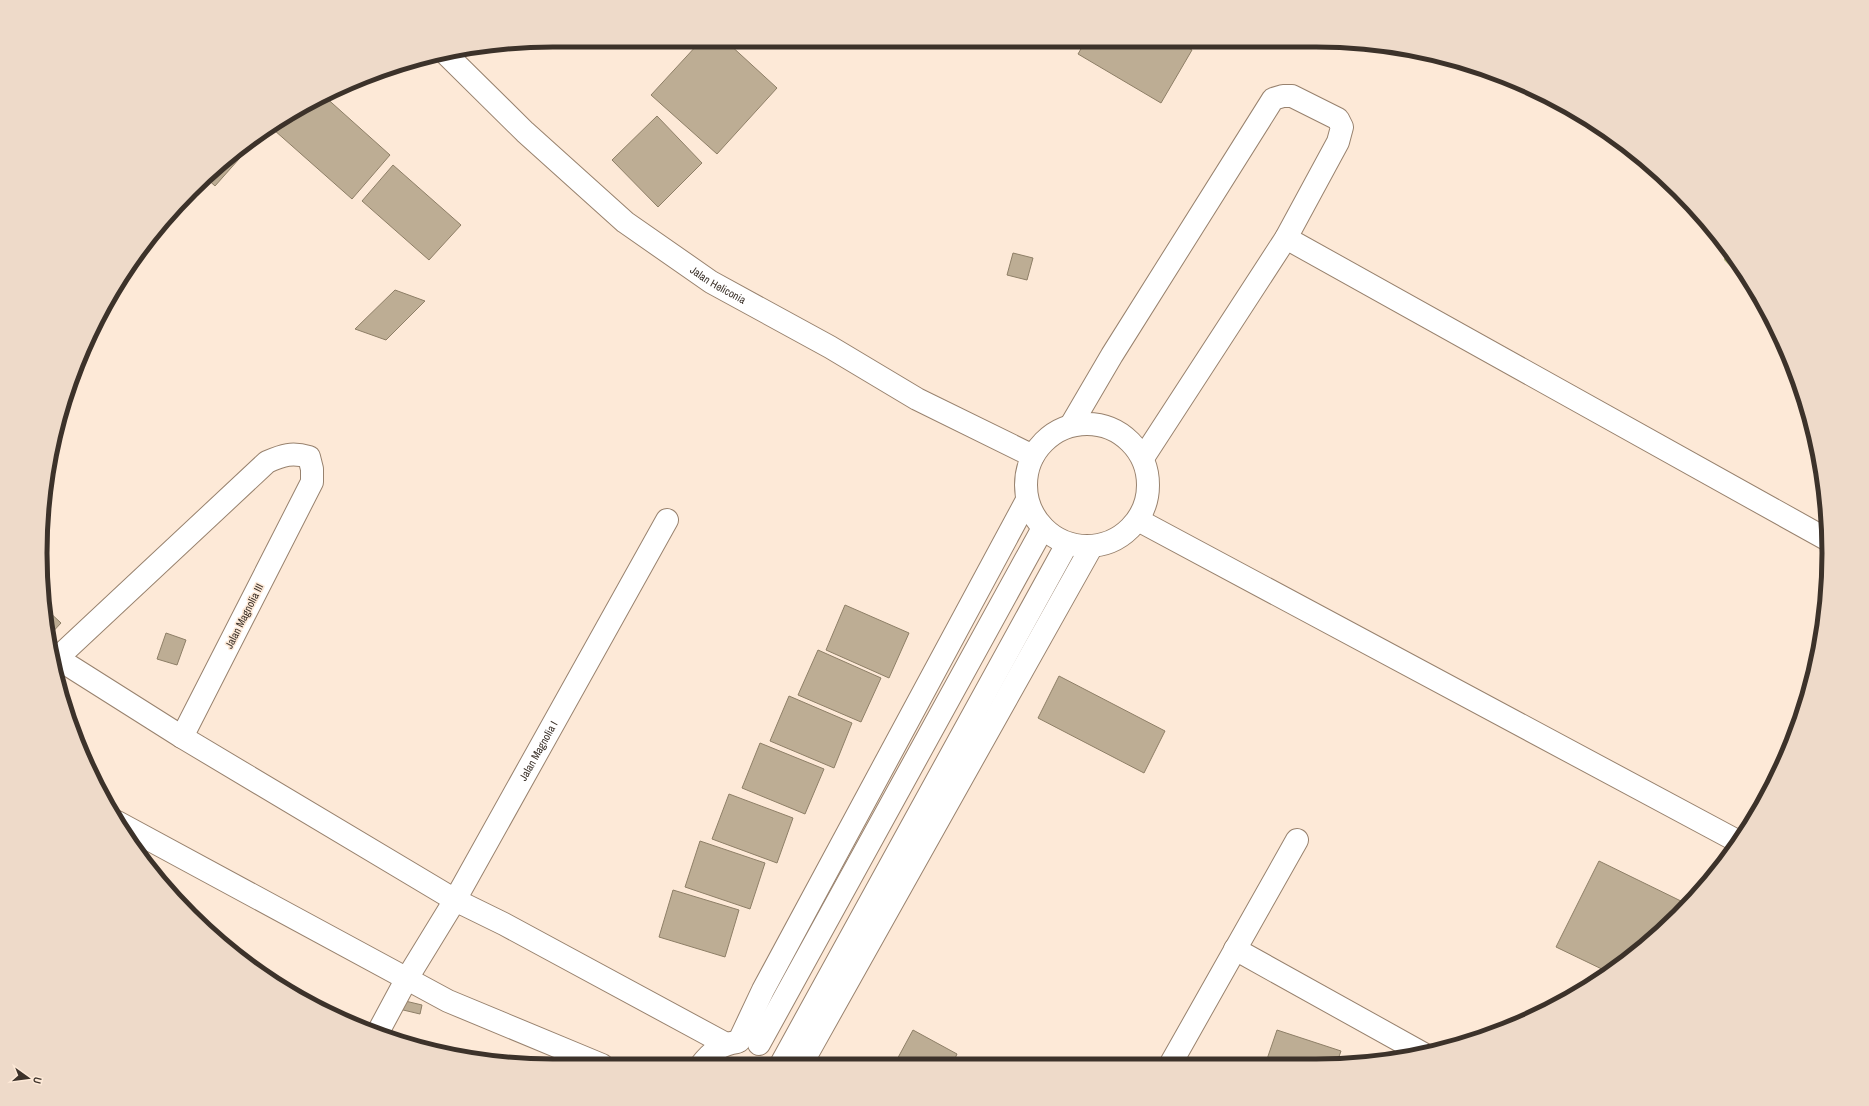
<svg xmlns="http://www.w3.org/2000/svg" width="1869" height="1106" font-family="'Archivo Narrow',sans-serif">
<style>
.forest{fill:#b2b978}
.building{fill:#bdad94;stroke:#8e7f67}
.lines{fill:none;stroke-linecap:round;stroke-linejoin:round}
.minor-casing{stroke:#98826e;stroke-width:24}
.minor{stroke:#fff;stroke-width:22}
.labels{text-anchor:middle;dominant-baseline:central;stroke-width:3;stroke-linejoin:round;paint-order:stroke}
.street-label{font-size:11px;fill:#3c322a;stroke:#fde9d7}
.rim{fill:none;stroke:#3c322a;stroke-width:5}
</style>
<rect width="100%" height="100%" fill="#fde9d7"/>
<path class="forest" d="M1726,247L1743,268L1756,293L1724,260Z"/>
<g class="building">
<path d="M1085,42H1178L1192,50L1161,103L1078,54Z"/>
<path d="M728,43L777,88L717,154L651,95L698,44Z"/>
<path d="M323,95L390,155L352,199L274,130L283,120Z"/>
<path d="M657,116L702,163L658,207L612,160Z"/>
<path d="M263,132L215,186L205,177L241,146Z"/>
<path d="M393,165L461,225L429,260L362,201Z"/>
<path d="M1013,253L1033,258L1027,280L1007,275Z"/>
<path d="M395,290L425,301L386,340L355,329Z"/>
<path d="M845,605L909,633L889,678L826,650Z"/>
<path d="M45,608L61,623L48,637Z"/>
<path d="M166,633L186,640L177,665L157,659Z"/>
<path d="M818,650L881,678L861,722L798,695Z"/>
<path d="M1059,676L1165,731L1144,773L1038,718Z"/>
<path d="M789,696L852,723L834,768L770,741Z"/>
<path d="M760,743L824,769L805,814L742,788Z"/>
<path d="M729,794L793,818L777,863L712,839Z"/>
<path d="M700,841L765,863L750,909L685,887Z"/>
<path d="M1599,861L1685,903L1654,939L1608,972L1556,947Z"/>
<path d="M673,890L739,910L725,957L659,937Z"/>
<path d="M401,1000L422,1005L420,1014L399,1009Z"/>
<path d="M913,1030L957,1054L952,1065H894Z"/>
<path d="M1277,1030L1341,1051L1336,1065H1265Z"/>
</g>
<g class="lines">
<g class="minor-casing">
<g id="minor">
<path id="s1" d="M446,54L525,132L625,222L711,282L830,347L917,399L1033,456"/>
<path d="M1286,238L1828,540"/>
<circle cx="1087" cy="485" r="61"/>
<path d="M1071,425L1112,355L1273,99L1283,96H1292L1338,119L1342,127L1338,142L1286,238L1143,458"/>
<path d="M1138,520L1739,842"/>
<path d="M57,658L182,737L455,900L504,924L726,1044"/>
<path d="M52,663L267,462C283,455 292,452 309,457L312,469V482L182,737"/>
<path d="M117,822L448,1001L602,1065"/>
<path d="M1235,949L1422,1053"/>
<path id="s2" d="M377,1034L406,980L455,900L667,520"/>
<path d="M739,1041L763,990L1027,500"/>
<path d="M759,1044L1043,528"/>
<path d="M781,1064L1067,544"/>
<path d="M701,1065C711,1052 721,1044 737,1042"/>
<path d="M801,1065L1092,546"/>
<path d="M1170,1065L1297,840"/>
</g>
</g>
<use href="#minor" class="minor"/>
</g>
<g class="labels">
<g class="street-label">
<text stroke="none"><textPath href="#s1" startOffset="358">Jalan Heliconia</textPath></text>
<text transform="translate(244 616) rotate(-63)">Jalan Magnolia III</text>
<text stroke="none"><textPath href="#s2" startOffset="326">Jalan Magnolia I</textPath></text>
</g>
</g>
<path d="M0 0H1869V1106H0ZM553 47H1316A506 506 0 0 1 1822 553V553A506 506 0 0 1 1316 1059H553A506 506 0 0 1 47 553V553A506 506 0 0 1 553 47Z" fill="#eedac9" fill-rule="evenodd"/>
<path class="rim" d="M553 47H1316A506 506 0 0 1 1822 553V553A506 506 0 0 1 1316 1059H553A506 506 0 0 1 47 553V553A506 506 0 0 1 553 47Z"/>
<g transform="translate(28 1078) rotate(104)" stroke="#fde9d7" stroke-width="3" paint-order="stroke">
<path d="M0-3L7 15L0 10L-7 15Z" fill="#3c322a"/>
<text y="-6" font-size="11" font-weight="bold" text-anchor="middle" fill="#3c322a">U</text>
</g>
</svg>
